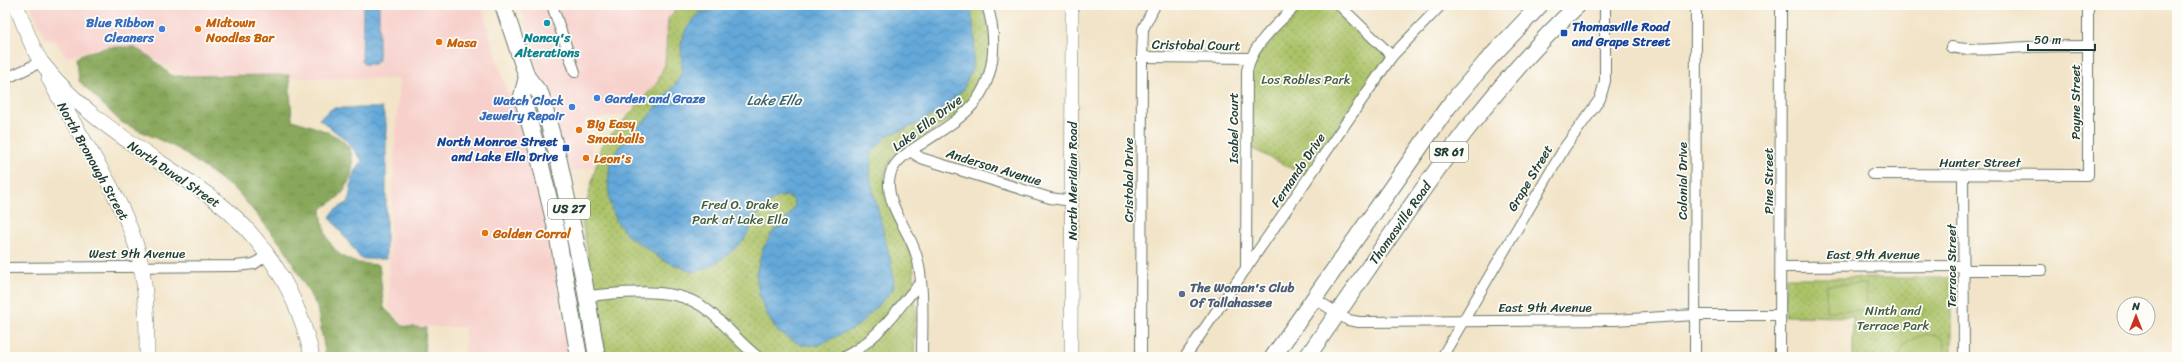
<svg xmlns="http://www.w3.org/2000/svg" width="2182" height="362" font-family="Sriracha,sans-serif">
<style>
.built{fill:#f7d0cb}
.grass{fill:url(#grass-dots);stroke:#66804e}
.forest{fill:url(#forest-crowns);stroke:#547248}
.garden{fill:#acc267;stroke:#66804e}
.water{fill:url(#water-waves);stroke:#427286}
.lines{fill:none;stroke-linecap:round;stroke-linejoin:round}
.minor-casing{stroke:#697768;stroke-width:12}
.tertiary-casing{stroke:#697768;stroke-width:14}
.secondary-casing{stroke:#697768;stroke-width:16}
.primary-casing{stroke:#697768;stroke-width:18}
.minor{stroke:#fff;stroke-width:10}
.tertiary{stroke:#fff;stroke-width:13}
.secondary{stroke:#fff;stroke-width:15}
.primary{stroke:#fff;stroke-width:16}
.culture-dot{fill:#0f9aa8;stroke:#fdfcf7;stroke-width:1.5}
.shop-dot{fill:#3f7fe0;stroke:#fdfcf7;stroke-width:1.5}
.food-dot{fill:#e8710a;stroke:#fdfcf7;stroke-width:1.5}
.transit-dot{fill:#1a4fb4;stroke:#fdfcf7;stroke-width:1.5}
.service-dot{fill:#5c6f8a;stroke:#fdfcf7;stroke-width:1.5}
.labels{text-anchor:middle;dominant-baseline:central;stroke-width:3.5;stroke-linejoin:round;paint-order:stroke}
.shield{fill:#fdfcf7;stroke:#62766e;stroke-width:1}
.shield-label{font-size:12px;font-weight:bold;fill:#1f3d34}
.shop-label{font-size:13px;font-weight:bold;fill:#366cbe;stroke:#fdfcf7;text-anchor:end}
.food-label{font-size:13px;font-weight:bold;fill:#c56008;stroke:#fdfcf7;text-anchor:start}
.transit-label{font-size:13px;font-weight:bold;fill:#164399;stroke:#fdfcf7;text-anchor:start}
.culture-label{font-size:13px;font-weight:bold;fill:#0d838f;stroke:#fdfcf7}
.street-label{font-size:13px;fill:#1f3d34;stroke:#fdfcf7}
.park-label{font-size:13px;fill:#425e41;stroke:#fdfcf7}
.service-label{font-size:13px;font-weight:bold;fill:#4e5e75;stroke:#fdfcf7;text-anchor:start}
.water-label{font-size:14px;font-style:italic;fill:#37626e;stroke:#fdfcf7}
</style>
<defs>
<pattern id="grass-dots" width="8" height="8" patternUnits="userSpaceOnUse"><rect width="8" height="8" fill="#acc267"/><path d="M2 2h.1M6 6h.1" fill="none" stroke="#8b9f56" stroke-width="1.8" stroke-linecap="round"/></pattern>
<pattern id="forest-crowns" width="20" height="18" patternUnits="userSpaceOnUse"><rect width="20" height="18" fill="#89a85c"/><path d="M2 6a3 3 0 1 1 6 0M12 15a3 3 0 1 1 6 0" fill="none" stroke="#6f8a4d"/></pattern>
<pattern id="water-waves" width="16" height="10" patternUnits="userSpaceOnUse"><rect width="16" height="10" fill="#64a8d9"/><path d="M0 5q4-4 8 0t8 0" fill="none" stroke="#528ab1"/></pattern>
</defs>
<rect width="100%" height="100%" fill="#fdfcf7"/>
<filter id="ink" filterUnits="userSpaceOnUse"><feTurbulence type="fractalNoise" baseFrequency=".025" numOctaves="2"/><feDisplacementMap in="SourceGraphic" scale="8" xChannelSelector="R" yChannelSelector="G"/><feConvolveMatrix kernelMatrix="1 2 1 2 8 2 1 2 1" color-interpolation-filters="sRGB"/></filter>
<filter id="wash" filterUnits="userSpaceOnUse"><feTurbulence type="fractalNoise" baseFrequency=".012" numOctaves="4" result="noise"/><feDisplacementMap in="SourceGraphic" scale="16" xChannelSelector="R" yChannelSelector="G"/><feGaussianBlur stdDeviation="0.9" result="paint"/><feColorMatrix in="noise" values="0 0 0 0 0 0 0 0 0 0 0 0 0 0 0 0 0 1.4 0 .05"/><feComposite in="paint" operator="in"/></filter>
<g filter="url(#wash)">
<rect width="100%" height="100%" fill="#f2e4c8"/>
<g class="built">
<path d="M31,5H481L507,92L514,97L539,195L571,357H465V327H406L389,306V256L399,79L214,77L176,72L138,49L125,45L104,46L66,57L56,42L45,38Z"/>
<path d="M520,5H680L668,19L665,64L657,83L637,105L626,114L584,121L595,166L568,173Z"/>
</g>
<g class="grass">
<path d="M680,5H982L989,28L990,48L986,71L977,89L959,113L892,157L884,177L885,196L913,259L916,310L914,357H606L582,221L601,146L657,83L665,64L668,19Z"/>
<path d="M1299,5H1335L1386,54L1387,60L1304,175L1251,148L1250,76L1255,56Z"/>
<path d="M1785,278H1952V357H1853V317L1785,316Z"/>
</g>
<path class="forest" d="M109,47H133L149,56L172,76L289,75L292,120C305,124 333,132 343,141C358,153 353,178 343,192C338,199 328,204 321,209C322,231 331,256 355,262C362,264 371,264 379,265L384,308L403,326L426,328L424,355L326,357L317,307L285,249L238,192L177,148L121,122L79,81L77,57L85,53Z"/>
<g class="garden">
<path d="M1866,284L1867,310L1826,311V285Z"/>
<path d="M1927,334L1940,337L1944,341V357H1899C1903,343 1913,337 1927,334Z"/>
</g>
<g class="water">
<path d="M365,5H379V60L374,64H364L362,61L363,10Z"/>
<path d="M721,5H970L975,36L973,66L963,90L940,111L913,126L888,135L872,152L870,177L891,262L894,279L893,290L858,326L819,345H801L778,332L767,315L759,295L756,274L762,250L774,230L780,227L792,212L795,204L792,198L785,196L777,197L769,203L759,213L744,240L728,255L706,269L692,272L663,260L627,235L617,222L610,204L608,183L610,162L627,136L644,122L676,83L682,71L681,42L686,29L700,12H707Z"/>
<path d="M333,108H382L386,123V259H361L330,217L335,210L349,202L352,178L362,160L346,140L319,119Z"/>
</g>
</g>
<g filter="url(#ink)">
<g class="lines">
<g class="minor-casing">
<g id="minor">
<path d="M552,5L575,72"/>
<path d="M1339,5L1392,56"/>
<path d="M1951,47C1976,52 2001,48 2027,47C2047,46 2068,46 2088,46"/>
<path d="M1142,57L1250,58"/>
<path d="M5,79L41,62"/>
<path d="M910,151L921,158L937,163L1050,198L1072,201"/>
<path d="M1872,174L2088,175V5"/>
<path d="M1963,175L1964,357"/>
<path d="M1782,267L1964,266"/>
<path d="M5,268L236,266L254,264L267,255"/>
<path d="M1246,269L1247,71C1252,44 1278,24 1296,5"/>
<path d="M1964,270H2042"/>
<path d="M587,296C625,293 675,285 706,309C725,323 739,343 758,357"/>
<path d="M1315,299L1348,320L1359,322L1615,320L1695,315H1780"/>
<path d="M844,357C876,342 897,309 920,283"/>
<path d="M922,357C922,327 925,282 916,254C909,229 881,200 891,172C897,158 912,150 924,142C939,132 955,123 968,110C996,82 998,40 987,5"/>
<path d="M1141,357L1142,57L1143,29L1155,5"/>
<path d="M1185,357L1392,56L1441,5"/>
<path d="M1442,357L1565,147L1600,99L1605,81V5"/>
<path d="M1695,357L1696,5"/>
<path d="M1780,357L1781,5"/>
</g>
</g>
<g class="tertiary-casing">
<path id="tertiary" d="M1071,357L1072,5"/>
</g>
<g class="secondary-casing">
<g id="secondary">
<path d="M16,5C23,21 32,50 42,63C88,124 156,156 215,200C265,238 299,296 312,357"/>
<path d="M49,78C76,134 117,185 136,245C147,281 147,320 147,357"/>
</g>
</g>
<g class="primary-casing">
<g id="primary">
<path d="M503,5L527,77L541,95L559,161L584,281L597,357"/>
<path d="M527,77L522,96L539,157L557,233L579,357"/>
<path d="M1273,357L1448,107L1486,62L1540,5"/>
<path d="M1307,357C1393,236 1469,107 1578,5"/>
</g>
</g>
<use href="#minor" class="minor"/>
<use href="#tertiary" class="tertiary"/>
<use href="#secondary" class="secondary"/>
<use href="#primary" class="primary"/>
</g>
</g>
<circle class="culture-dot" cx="547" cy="23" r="4"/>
<g class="shop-dot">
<circle cx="162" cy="29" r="4"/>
<circle cx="597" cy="98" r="4"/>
<circle cx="572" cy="107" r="4"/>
</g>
<g class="food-dot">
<circle cx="198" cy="29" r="4"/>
<circle cx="439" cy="42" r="4"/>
<circle cx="579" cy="130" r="4"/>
<circle cx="586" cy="158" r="4"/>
<circle cx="485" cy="233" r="4"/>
</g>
<g class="transit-dot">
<rect x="1560" y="29" width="8" height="8" rx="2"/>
<rect x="562" y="144" width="8" height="8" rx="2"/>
</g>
<circle class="service-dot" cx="1182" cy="294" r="4"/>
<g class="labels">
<g class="shield">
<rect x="1430" y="142" width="38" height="20" rx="3"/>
<rect x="548" y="199" width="42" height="20" rx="3"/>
</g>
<g class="shield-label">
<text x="1449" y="152">SR 61</text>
<text x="569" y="209">US 27</text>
</g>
<g class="shop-label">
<text x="154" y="22">Blue Ribbon<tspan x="154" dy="15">Cleaners</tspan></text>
<text x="605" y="98" text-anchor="start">Garden and Graze</text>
<text x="564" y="100">Watch Clock<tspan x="564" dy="15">Jewelry Repair</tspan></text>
</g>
<g class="food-label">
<text x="206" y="22">Midtown<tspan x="206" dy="15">Noodles Bar</tspan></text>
<text x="447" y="42">Masa</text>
<text x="587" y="123">Big Easy<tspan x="587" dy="15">Snowballs</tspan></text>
<text x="594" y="158">Leon's</text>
<text x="493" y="233">Golden Corral</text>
</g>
<g class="transit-label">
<text x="1572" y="26">Thomasville Road<tspan x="1572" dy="15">and Grape Street</tspan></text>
<text x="558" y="141" text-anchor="end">North Monroe Street<tspan x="558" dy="15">and Lake Ella Drive</tspan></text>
</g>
<g class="culture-label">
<text x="547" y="37">Nancy's<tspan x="547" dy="15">Alterations</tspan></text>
</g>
<g class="street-label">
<text transform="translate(1196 45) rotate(1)">Cristobal Court</text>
<text transform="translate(2075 102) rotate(-90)">Payne Street</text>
<text transform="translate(927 123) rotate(-37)">Lake Ella Drive</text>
<text transform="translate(1233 128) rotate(-90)">Isabel Court</text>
<text transform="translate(93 161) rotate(61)">North Bronough Street</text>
<text x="1980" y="162">Hunter Street</text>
<text transform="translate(994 167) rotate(17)">Anderson Avenue</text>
<text transform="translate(1298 170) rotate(-56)">Fernando Drive</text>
<text transform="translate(174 174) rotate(34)">North Duval Street</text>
<text transform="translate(1530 178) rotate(-59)">Grape Street</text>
<text transform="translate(1128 180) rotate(-90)">Cristobal Drive</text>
<text transform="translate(1072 181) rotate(-90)">North Meridian Road</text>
<text transform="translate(1682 181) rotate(-90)">Colonial Drive</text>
<text transform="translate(1768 181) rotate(-90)">Pine Street</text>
<text transform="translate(1400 223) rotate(-55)">Thomasville Road</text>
<text x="137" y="253">West 9th Avenue</text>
<text x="1873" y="254">East 9th Avenue</text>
<text transform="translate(1951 266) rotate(-90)">Terrace Street</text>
<text x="1545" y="307">East 9th Avenue</text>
</g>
<g class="park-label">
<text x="1306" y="79">Los Robles Park</text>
<text x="740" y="204">Fred O. Drake<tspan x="740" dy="15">Park at Lake Ella</tspan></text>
<text x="1893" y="310">Ninth and<tspan x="1893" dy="15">Terrace Park</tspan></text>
</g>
<g class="service-label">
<text x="1190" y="287">The Woman's Club<tspan x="1190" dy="15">Of Tallahassee</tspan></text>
</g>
<g class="water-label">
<text x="774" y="100">Lake Ella</text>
</g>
</g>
<rect width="2182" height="362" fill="none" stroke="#fdfcf7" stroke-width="20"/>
<g transform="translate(2136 316)"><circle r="19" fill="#fdfcf7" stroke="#a4b0a9"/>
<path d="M0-3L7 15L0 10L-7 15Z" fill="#c8321e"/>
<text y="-6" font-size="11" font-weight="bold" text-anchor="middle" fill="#1f3d34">N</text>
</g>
<path d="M2028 44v6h67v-6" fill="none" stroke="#1f3d34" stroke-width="2"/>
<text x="2034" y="44" font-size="12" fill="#1f3d34" stroke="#fdfcf7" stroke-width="3" paint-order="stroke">50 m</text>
</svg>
